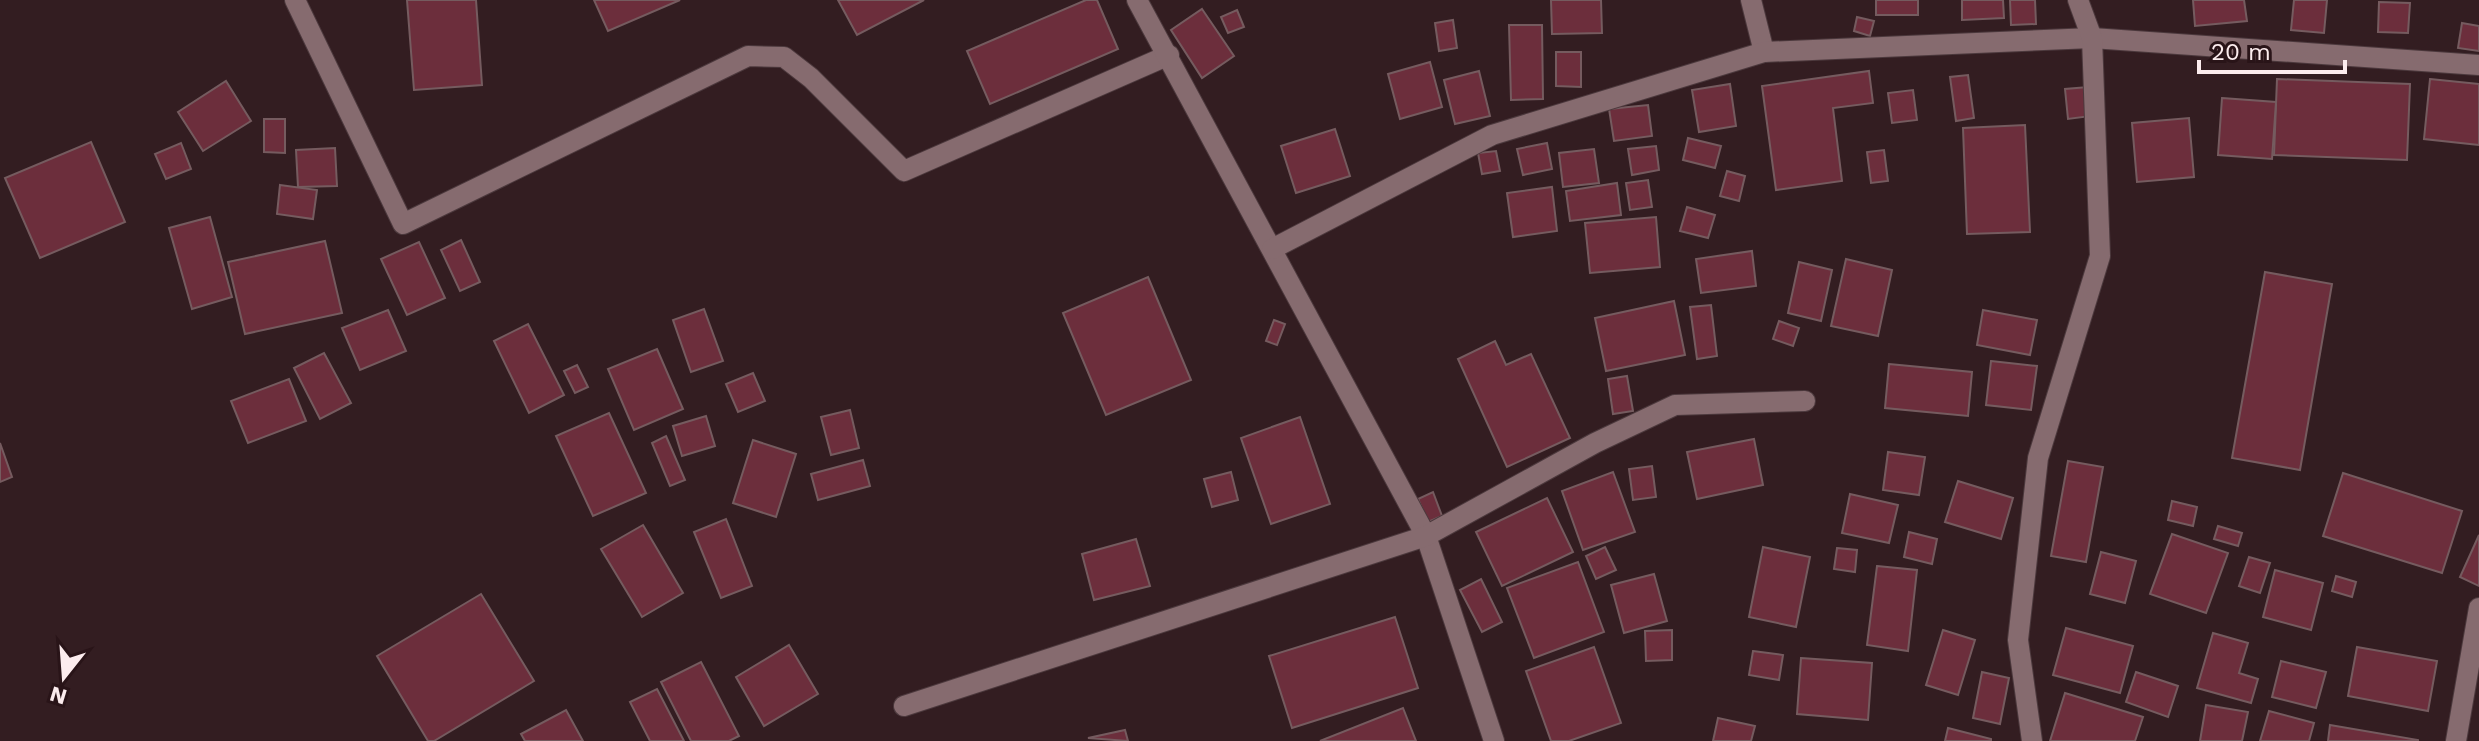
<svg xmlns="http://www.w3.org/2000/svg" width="2479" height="741" font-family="'Work Sans',sans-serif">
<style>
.building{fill:#6c2e3c;stroke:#755b5f;stroke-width:2}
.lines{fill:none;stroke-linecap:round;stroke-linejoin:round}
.lane-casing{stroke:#4c393d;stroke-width:22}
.street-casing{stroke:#4c393d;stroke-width:22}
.lane{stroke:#866b6f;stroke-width:20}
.street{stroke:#866b6f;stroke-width:20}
</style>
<rect width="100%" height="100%" fill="#331d21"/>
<g class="building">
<path d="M407,0H476L482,85L414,90Z"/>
<path d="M594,0H680L608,31Z"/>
<path d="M838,0H924L857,35Z"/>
<path d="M1086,0H1097L1118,49L990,104L967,51Z"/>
<path d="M1551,0H1601L1602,33L1552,34Z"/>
<rect x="1876" y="0" width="42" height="15"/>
<path d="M1962,0H2003L2004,18L1962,20Z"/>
<path d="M2010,0H2035L2036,24L2011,25Z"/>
<path d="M2193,0H2244L2247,21L2195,26Z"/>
<path d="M2294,0H2327L2324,33L2291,30Z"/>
<path d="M2379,2L2410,3L2408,33L2378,32Z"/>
<path d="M1202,9L1234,56L1202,78L1171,30Z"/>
<path d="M1237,10L1244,27L1228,33L1221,17Z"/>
<path d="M1857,17L1874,21L1870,36L1854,31Z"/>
<path d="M1453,20L1457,48L1439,51L1435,23Z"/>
<path d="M2462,23L2479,26V51L2458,48Z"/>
<path d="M1509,25H1542L1543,99L1511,100Z"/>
<path d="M1556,52H1581V87L1556,86Z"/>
<path d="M1430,62L1442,107L1400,119L1388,74Z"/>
<path d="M1479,71L1490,116L1455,124L1444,80Z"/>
<path d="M1869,71L1873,103L1833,108L1842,181L1776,190L1762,86Z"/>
<path d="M1968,75L1974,118L1956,121L1950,77Z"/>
<path d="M2277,79L2410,84L2407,160L2274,155Z"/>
<path d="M2430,79L2479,84V145L2424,139Z"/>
<path d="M226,81L251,121L203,151L178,112Z"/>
<path d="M1730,84L1736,126L1699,132L1692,90Z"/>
<path d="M2088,87L2091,116L2068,119L2065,89Z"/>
<path d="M1913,90L1917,120L1892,123L1888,93Z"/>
<path d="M2222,98L2276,102L2272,159L2218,155Z"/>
<path d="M1648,105L1652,136L1614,141L1609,109Z"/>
<path d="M2189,118L2194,177L2137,182L2132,123Z"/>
<path d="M264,119H285V153L264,152Z"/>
<path d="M2025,125L2030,232L1967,234L1963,128Z"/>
<path d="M1335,129L1350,176L1296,193L1281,146Z"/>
<path d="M1688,138L1721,146L1715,168L1683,160Z"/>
<path d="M91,142L125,222L40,258L5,178Z"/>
<path d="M181,143L191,169L166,179L155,154Z"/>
<path d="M1547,143L1552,169L1523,175L1517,149Z"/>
<path d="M1656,146L1659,170L1632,175L1628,149Z"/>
<path d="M335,148L337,186L298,187L296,150Z"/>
<path d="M1594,149L1599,183L1563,187L1559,153Z"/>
<path d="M1884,150L1888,181L1871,183L1867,152Z"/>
<path d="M1496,151L1500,171L1482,174L1478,153Z"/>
<path d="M1727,171L1745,176L1739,201L1720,196Z"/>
<path d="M1648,180L1652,207L1630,210L1626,183Z"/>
<path d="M1617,183L1621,215L1570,221L1566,191Z"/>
<path d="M280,185L317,190L313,219L277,214Z"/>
<path d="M1552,187L1557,231L1513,237L1507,193Z"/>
<path d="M1687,207L1715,215L1708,238L1680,231Z"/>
<path d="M210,217L232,297L192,309L169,228Z"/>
<path d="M1656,217L1660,267L1590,273L1585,223Z"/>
<path d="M461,240L480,282L460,291L441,250Z"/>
<path d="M325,241L342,313L245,334L228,262Z"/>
<path d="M419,242L445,298L407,315L381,259Z"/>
<path d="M1752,251L1756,286L1701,293L1696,259Z"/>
<path d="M1846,259L1892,270L1878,336L1831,326Z"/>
<path d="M1799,262L1832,270L1821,321L1788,313Z"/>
<path d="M2265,272L2332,284L2300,470L2232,458Z"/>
<path d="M1148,277L1191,380L1106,415L1063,313Z"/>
<path d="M1674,301L1685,355L1606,371L1595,318Z"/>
<path d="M1711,305L1717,356L1697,359L1690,307Z"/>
<path d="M704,309L723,361L691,372L673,320Z"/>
<path d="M388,310L406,351L360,370L342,328Z"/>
<path d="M1983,310L2037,320L2030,355L1977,345Z"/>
<path d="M1274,320L1285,324L1277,345L1266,341Z"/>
<path d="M1779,321L1799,328L1793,346L1773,339Z"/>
<path d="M528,324L564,395L529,413L494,341Z"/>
<path d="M1495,341L1506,365L1531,354L1570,438L1507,467L1458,359Z"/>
<path d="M657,349L683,409L634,430L608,369Z"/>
<path d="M324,353L351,403L320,419L294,368Z"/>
<path d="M1991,361L2037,366L2031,410L1986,405Z"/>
<path d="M1889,364L1972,372L1968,416L1885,408Z"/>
<path d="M577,365L588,387L575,393L564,371Z"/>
<path d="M753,373L765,401L738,412L726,384Z"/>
<path d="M1627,376L1633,411L1613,414L1608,379Z"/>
<path d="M289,379L306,421L248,443L231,401Z"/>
<path d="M850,410L859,448L831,455L821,417Z"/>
<path d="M609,413L646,493L593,516L556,436Z"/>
<path d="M706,416L715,446L682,456L673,426Z"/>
<path d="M1300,417L1330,504L1271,524L1241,438Z"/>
<path d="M666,436L685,480L670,486L652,443Z"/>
<path d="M1754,439L1763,485L1697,499L1687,452Z"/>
<path d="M753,440L796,454L776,517L733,503Z"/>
<path d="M0,443L12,477L0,482Z"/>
<path d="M1888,452L1925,457L1919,495L1883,490Z"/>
<path d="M863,460L870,486L818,500L811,474Z"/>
<path d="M2068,461L2103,467L2086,562L2051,556Z"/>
<path d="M1652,466L1656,497L1633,500L1629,469Z"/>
<path d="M1231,472L1238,500L1212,507L1204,479Z"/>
<path d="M1613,472L1635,532L1583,550L1562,491Z"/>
<path d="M2343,473L2462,511L2442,573L2323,536Z"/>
<path d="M1958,481L2013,498L2001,539L1945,522Z"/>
<path d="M1433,492L1442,516L1428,522L1418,499Z"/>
<path d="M1850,494L1898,505L1889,543L1842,533Z"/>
<path d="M1547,498L1573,552L1502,586L1476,532Z"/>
<path d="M2172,501L2197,507L2193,526L2168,520Z"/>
<path d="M726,519L752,586L721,598L694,532Z"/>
<path d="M643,525L683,593L642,617L601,549Z"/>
<path d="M2218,526L2242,533L2238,546L2214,539Z"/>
<path d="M1909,532L1937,539L1932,564L1904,557Z"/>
<path d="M2172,534L2228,553L2206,613L2150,594Z"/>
<path d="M2479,535V586L2460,577Z"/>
<path d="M1136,539L1150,586L1094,600L1082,554Z"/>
<path d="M1605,547L1616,570L1596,579L1586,556Z"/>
<path d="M1763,547L1810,557L1796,627L1749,617Z"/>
<path d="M1837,548L1857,550L1855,572L1834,569Z"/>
<path d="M2101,552L2136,561L2125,603L2090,594Z"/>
<path d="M2249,557L2270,563L2260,593L2239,586Z"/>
<path d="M1578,562L1604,632L1534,658L1507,588Z"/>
<path d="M1877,566L1917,570L1908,651L1867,645Z"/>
<path d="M2275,570L2323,583L2311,630L2263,617Z"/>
<path d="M1654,574L1667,621L1624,633L1611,585Z"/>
<path d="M2336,576L2356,582L2352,597L2332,591Z"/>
<path d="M1481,579L1502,622L1482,632L1460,590Z"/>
<path d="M481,594L534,681L434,741H428L377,656Z"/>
<path d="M1395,617L1418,688L1292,728L1269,656Z"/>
<path d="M2066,628L2133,646L2120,693L2053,675Z"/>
<path d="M1672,630V660L1646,661L1645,631Z"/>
<path d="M1943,630L1975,640L1958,695L1926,685Z"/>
<path d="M2213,633L2248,643L2239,673L2258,679L2251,703L2197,688Z"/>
<path d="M789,645L818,694L764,726L736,677Z"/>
<path d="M1594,647L1621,723L1569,741H1551L1526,671Z"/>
<path d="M2357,647L2437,661L2428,711L2348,696Z"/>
<path d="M1753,651L1783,655L1779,680L1749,675Z"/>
<path d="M1801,658L1872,663L1868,720L1797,714Z"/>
<path d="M2281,661L2326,672L2316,708L2272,697Z"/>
<path d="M701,662L739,736L729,741H691L661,682Z"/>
<path d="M1982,672L2009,678L2000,724L1973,718Z"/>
<path d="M2136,672L2178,686L2168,717L2126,702Z"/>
<path d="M657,689L684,741H650L630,702Z"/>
<path d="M2065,693L2143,717L2135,741H2050Z"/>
<path d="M2206,705L2248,712L2242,741H2200Z"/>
<path d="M1403,708L1416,741H1320Z"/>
<path d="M566,710L583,741H525L521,734Z"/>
<path d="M2269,711L2314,723L2309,741H2260Z"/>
<path d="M1718,718L1755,726L1751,741H1713Z"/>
<path d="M2330,725L2418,740V741H2328Z"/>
<path d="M1948,728L1991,739V741H1945Z"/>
<path d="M1125,730L1128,741L1088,738Z"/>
</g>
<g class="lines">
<g class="lane-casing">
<path id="lane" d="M2456,741L2479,608"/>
</g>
<g class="street-casing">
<g id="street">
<path d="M295,0L403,224L748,56L784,57L811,78L904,171L1169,55"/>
<path d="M1137,0L1426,536L1494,741"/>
<path d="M1751,0L1764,52"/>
<path d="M1272,249L1492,135L1764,52L2092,38L2479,65"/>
<path d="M904,706L1426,536L1595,443L1675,405L1805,401"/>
<path d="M2032,741L2018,640L2038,458L2100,256L2092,38L2078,0"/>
</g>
</g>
<use href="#lane" class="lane"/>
<use href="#street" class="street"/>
</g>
<g transform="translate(64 677) rotate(197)" stroke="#291418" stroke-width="6" paint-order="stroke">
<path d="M0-6L14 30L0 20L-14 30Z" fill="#fcecee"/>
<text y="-12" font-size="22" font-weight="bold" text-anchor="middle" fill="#fcecee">N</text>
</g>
<path d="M2199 60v12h146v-12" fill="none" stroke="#fcecee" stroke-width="4"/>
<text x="2211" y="60" font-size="24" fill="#fcecee" stroke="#291418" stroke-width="6" paint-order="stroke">20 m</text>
</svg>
